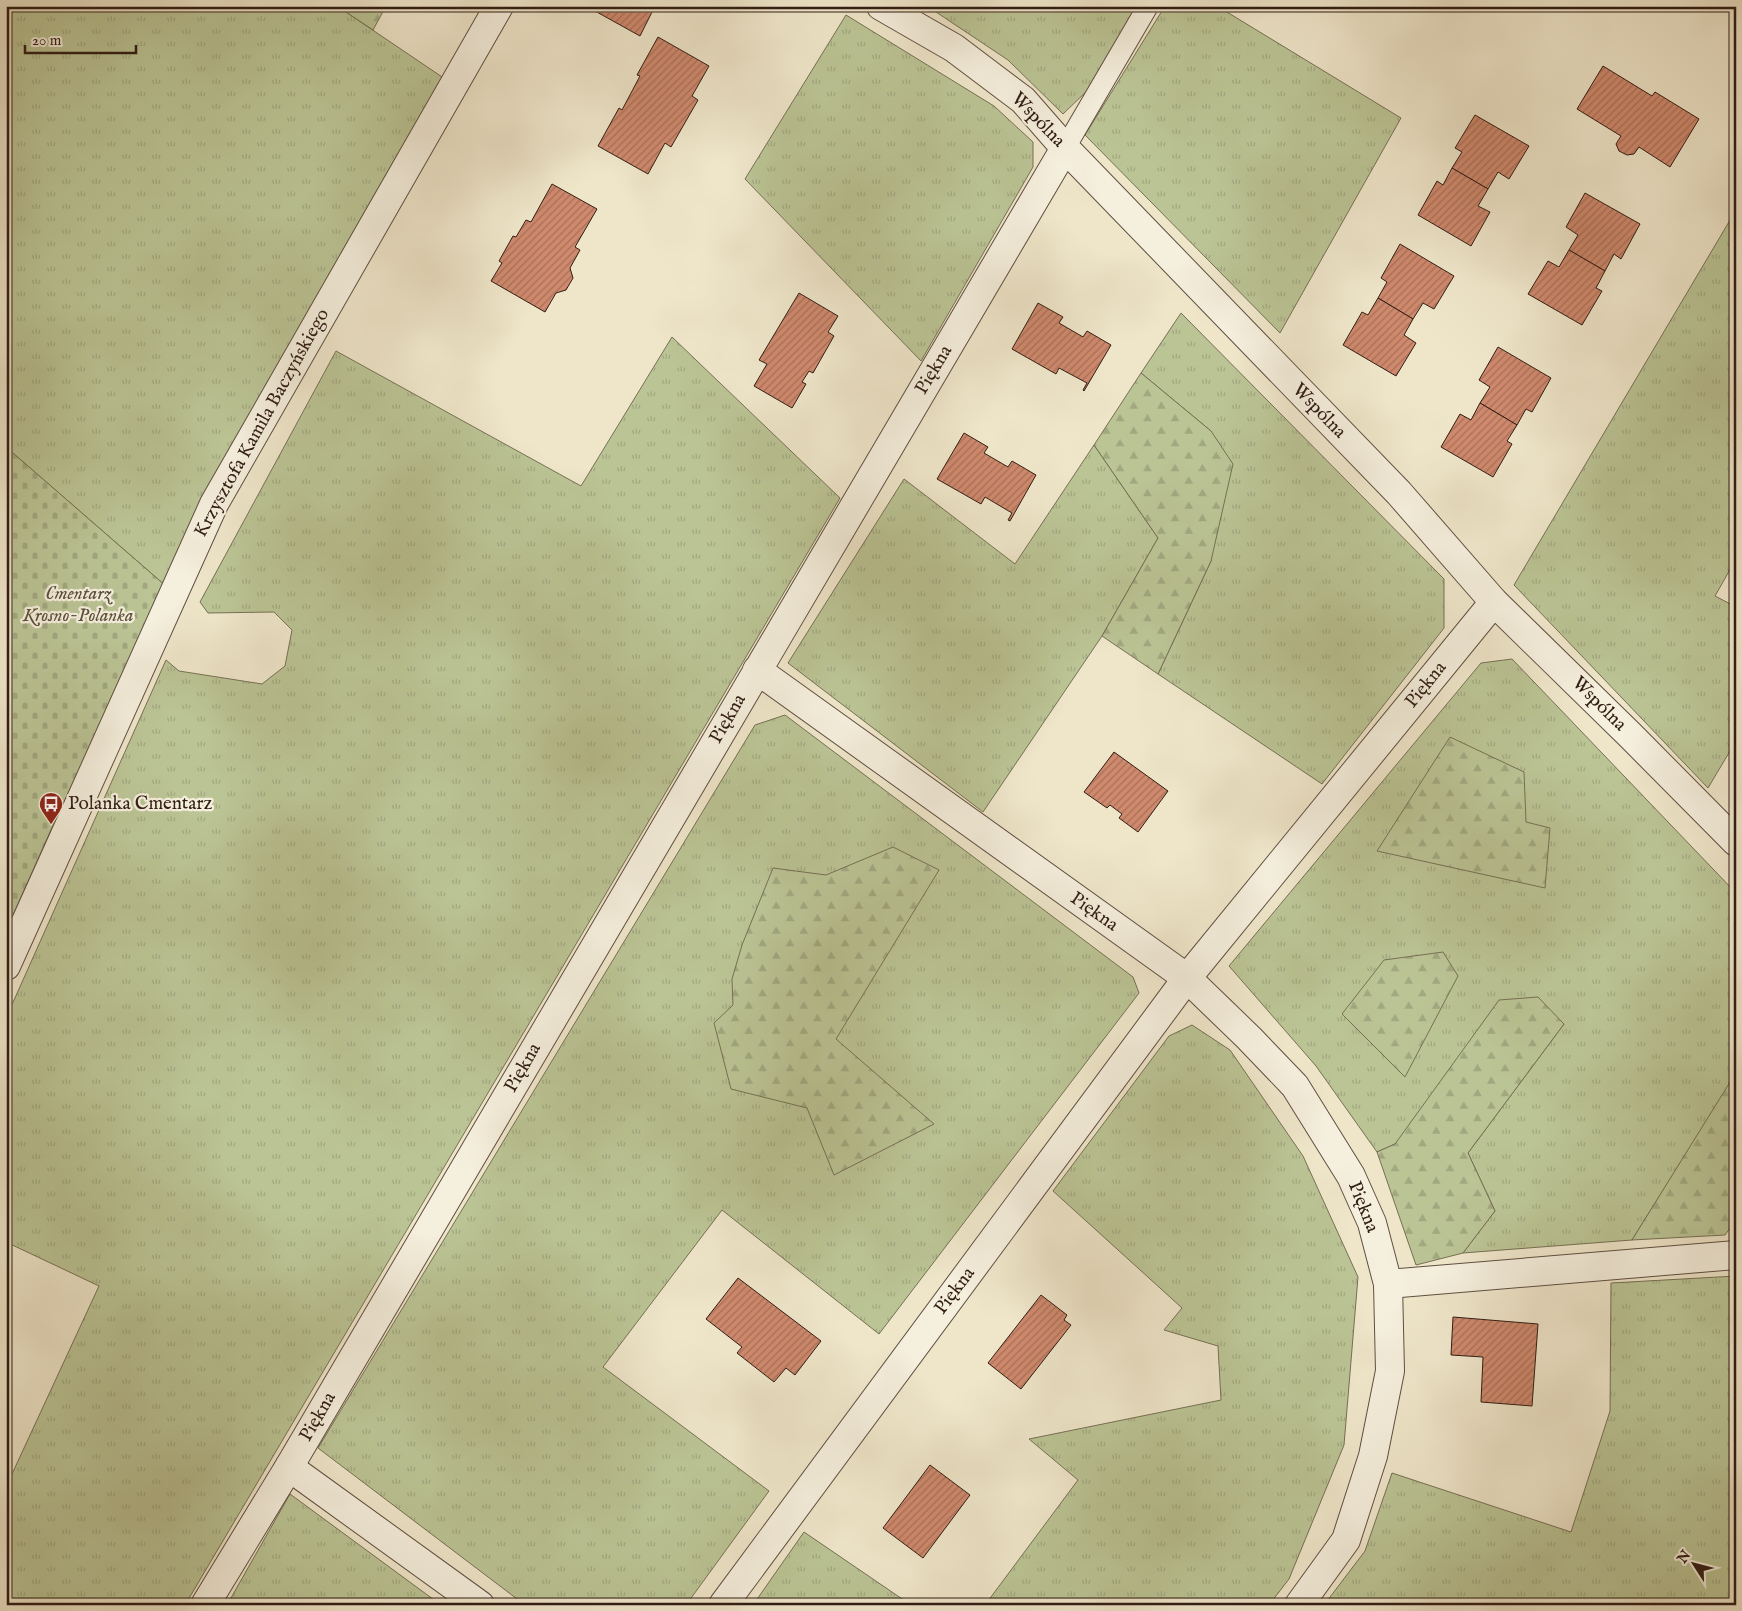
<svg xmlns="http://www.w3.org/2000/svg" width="1742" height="1611" font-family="'IM FELL English',serif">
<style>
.grass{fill:url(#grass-tufts);stroke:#767054}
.forest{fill:url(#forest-firs);stroke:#767054}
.cemetery{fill:url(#cemetery-stones);stroke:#767054}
.building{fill:url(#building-hatch);stroke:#301d14}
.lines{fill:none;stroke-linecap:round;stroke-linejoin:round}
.lane-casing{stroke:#604f42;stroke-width:22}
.street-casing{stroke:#604f42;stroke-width:30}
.lane{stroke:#f5efdd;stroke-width:20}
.street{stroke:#f5efdd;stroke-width:28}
.labels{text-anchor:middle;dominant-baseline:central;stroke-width:4.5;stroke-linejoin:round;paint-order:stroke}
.street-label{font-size:19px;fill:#301d14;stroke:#f5efdd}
.park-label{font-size:19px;font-style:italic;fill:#5a4f3b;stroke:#f5efdd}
.poi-label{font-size:19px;fill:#301d14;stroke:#f5efdd;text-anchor:start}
</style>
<defs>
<pattern id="grass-tufts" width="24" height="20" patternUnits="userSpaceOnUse" patternTransform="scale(1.25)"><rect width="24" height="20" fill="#bbc495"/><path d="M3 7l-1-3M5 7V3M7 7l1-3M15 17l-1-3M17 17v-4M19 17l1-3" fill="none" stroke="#a1a880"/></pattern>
<pattern id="forest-firs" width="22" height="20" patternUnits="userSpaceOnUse" patternTransform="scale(1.25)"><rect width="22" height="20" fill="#bbc495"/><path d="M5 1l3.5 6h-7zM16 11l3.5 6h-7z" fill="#a1a880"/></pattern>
<pattern id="cemetery-stones" width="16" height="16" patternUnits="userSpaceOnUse" patternTransform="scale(1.25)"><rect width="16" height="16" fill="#bbc495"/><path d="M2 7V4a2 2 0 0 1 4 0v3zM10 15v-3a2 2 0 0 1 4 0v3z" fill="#a1a880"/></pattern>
<pattern id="building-hatch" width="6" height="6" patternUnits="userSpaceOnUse" patternTransform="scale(1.25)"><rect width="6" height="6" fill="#cf896d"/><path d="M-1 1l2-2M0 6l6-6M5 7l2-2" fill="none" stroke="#a86f58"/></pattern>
</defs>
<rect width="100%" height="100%" fill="#efe6ca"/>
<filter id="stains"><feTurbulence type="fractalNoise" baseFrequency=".004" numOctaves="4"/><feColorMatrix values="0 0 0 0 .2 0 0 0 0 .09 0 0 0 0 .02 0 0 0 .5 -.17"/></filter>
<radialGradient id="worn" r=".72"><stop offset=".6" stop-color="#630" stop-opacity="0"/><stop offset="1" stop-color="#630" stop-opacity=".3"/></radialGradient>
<g class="grass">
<path d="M6,6H337L454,85L167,587L6,447Z"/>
<path d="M927,6H1139L1090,88L1063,114L1008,60Z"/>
<path d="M1165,6H1217L1401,118L1280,333L1085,135Z"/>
<path d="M846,15L994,106L1033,142V167L921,361L745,179Z"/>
<path d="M1736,210V559L1715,596L1736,607V741L1708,788L1514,585Z"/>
<path d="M1181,313L1444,579V628L1322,784L1158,674L1211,561V431L1141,373Z"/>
<path d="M672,337L840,498L185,1605H6V1487L99,1286L6,1242V1018L166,660L179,671L262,684L285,666L292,630L274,612L208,613L200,602L336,351L581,486Z"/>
<path d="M1094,445L1158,538L1102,636L983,812L788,663L904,479L1015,564Z"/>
<path d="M1512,659L1736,893V1074L1632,1240L1463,1253L1495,1211L1468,1153L1564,1024L1395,1144L1377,1152L1316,1066L1229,966L1481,663Z"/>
<path d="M785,715L1133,977L1139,993L879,1334L722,1210L603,1367L769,1491L686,1605H525L318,1448L755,725Z"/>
<path d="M1192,1025L1230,1050L1303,1156L1358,1277L1344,1445L1289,1579L1269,1605H985L1078,1480L1029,1439L1221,1400L1218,1346L1164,1330L1182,1308L1053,1191L1169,1036Z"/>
<path d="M1736,1276V1605H1324L1365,1551L1392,1473L1571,1532L1610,1411L1611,1283Z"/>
<path d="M290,1494L441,1605H227Z"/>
<path d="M804,1532L911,1605H753Z"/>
</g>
<g class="forest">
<path d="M337,6H386L373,30Z"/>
<path d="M1141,373L1211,431L1233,464L1211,561L1158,674L1102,636L1158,538L1094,445Z"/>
<path d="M1450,737L1524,772L1526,822L1550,828L1545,888L1377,851Z"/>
<path d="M893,847L939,870L836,1039L934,1124L834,1175L807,1108L731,1089L714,1023L733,1005L732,979L742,945L773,868L826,875Z"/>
<path d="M1443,952L1458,976L1405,1077L1342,1014L1384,960Z"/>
<path d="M1538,997L1564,1024L1468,1153L1495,1211L1463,1253L1416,1265L1377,1152L1395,1144L1499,1000Z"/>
<path d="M1735,1074L1736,1220L1725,1235L1632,1240Z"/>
</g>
<path class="cemetery" d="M6,447L167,587L50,832L6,931Z"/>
<g class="building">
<path d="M597,6H655L640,36L595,11Z"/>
<path d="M658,37L709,66L692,96L698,100L671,147L665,143L648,174L598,146L619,108L622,110L640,76L637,75Z"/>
<path d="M1603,66L1652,96L1655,92L1699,119L1670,167L1639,147L1634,154L1627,155L1619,151L1616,144L1621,136L1577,109Z"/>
<path d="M1475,115L1529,146L1509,179L1498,172L1488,189L1452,168L1462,152L1455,148Z"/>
<path d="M1452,168L1488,189L1478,206L1490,212L1471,246L1418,215L1437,181L1443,185Z"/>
<path d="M552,184L597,209L575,247L580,250L570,268L573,278L566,290L556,293L545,312L491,281L502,263L499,261L513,236L516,237L526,220L531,222Z"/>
<path d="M1585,193L1640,224L1621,259L1614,254L1605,271L1569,250L1578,235L1566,227Z"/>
<path d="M1400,244L1454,276L1434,309L1423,303L1413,319L1378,298L1387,282L1381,278Z"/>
<path d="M1569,250L1605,271L1596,288L1602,291L1582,325L1528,294L1548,261L1559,267Z"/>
<path d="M799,293L838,316L828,332L834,336L813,373L809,371L802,382L806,384L792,408L754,386L767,364L759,360Z"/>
<path d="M1378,298L1413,319L1404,335L1416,343L1396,376L1343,345L1362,312L1368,315Z"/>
<path d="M1038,303L1063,317L1059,323L1083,337L1087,331L1111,345L1084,391L1083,390L1087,383L1059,368L1056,374L1012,349Z"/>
<path d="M1498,347L1551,378L1532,412L1526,409L1517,425L1480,403L1490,387L1479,380Z"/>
<path d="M1480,403L1517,425L1507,441L1512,444L1493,477L1441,447L1460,414L1471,420Z"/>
<path d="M964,433L988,447L984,453L1008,467L1012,461L1036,475L1010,521L1008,520L1012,513L985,497L981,504L937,479Z"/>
<path d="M1114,752L1168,791L1138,832L1119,818L1122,814L1110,805L1107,808L1084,792Z"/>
<path d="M738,1278L821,1341L795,1375L786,1368L774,1382L737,1353L742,1347L706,1319Z"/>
<path d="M1041,1295L1067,1315L1064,1320L1071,1325L1021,1389L988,1363Z"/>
<path d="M1453,1317L1538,1324L1532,1406L1481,1402L1483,1357L1451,1355Z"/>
<path d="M930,1465L970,1495L923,1558L883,1528Z"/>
</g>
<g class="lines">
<g class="lane-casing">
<path id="lane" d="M1065,148L1148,6"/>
</g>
<g class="street-casing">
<g id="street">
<path d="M881,6L954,48L1023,100L1065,148L1399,493L1494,602L1630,735L1736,842"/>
<path d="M757,670L1187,978L1249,1038L1295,1086L1351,1176L1372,1223L1388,1284L1390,1371L1373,1456L1346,1540L1299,1605"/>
<path d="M6,966L214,504L499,6"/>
<path d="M1388,1284L1736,1255"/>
<path d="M289,1467L480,1605"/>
<path d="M205,1605L289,1467L1065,148"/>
<path d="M723,1605L1187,978L1494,602"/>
</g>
</g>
<use href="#lane" class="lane"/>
<use href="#street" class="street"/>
</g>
<defs>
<g id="bus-pin" transform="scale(1.25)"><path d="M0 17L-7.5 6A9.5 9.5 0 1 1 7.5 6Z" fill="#8f2418" stroke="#f5efdd"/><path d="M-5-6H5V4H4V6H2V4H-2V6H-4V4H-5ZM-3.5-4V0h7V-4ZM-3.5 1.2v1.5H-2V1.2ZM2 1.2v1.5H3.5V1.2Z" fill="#fff"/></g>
</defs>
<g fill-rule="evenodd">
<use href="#bus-pin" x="51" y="804"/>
</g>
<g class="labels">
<g class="street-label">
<text transform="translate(1038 120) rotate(46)">Wspólna</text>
<text transform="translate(934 370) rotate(-59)">Piękna</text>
<text transform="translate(1319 411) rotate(46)">Wspólna</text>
<text transform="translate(262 423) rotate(-61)">Krzysztofa Kamila Baczyńskiego</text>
<text transform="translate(1426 685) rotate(-51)">Piękna</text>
<text transform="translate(1599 704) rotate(45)">Wspólna</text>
<text transform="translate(728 719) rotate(-60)">Piękna</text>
<text transform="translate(1094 912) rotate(35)">Piękna</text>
<text transform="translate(523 1068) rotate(-60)">Piękna</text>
<text transform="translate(1363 1207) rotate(68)">Piękna</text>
<text transform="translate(955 1291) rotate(-53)">Piękna</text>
<text transform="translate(318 1417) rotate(-60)">Piękna</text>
</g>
<g class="park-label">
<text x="78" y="594">Cmentarz<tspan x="78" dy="22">Krosno-Polanka</tspan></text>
</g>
<g class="poi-label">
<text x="68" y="804">Polanka Cmentarz</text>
</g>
</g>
<rect width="1742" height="1611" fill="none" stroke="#efe6ca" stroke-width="25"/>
<rect x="8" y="8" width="1727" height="1596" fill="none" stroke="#301d14" stroke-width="2.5"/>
<rect x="12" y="12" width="1717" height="1586" fill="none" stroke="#301d14"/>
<g transform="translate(1694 1564) rotate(306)" stroke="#f5efdd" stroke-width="4" paint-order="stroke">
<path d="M0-4L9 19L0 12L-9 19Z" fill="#301d14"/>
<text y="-8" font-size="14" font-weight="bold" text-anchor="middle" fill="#301d14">N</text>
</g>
<path d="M25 45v8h111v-8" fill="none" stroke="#301d14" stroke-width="2.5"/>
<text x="32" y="45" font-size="15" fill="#301d14" stroke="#f5efdd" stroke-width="4" paint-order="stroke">20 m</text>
<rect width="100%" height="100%" filter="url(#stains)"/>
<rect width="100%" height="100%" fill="url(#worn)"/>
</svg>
